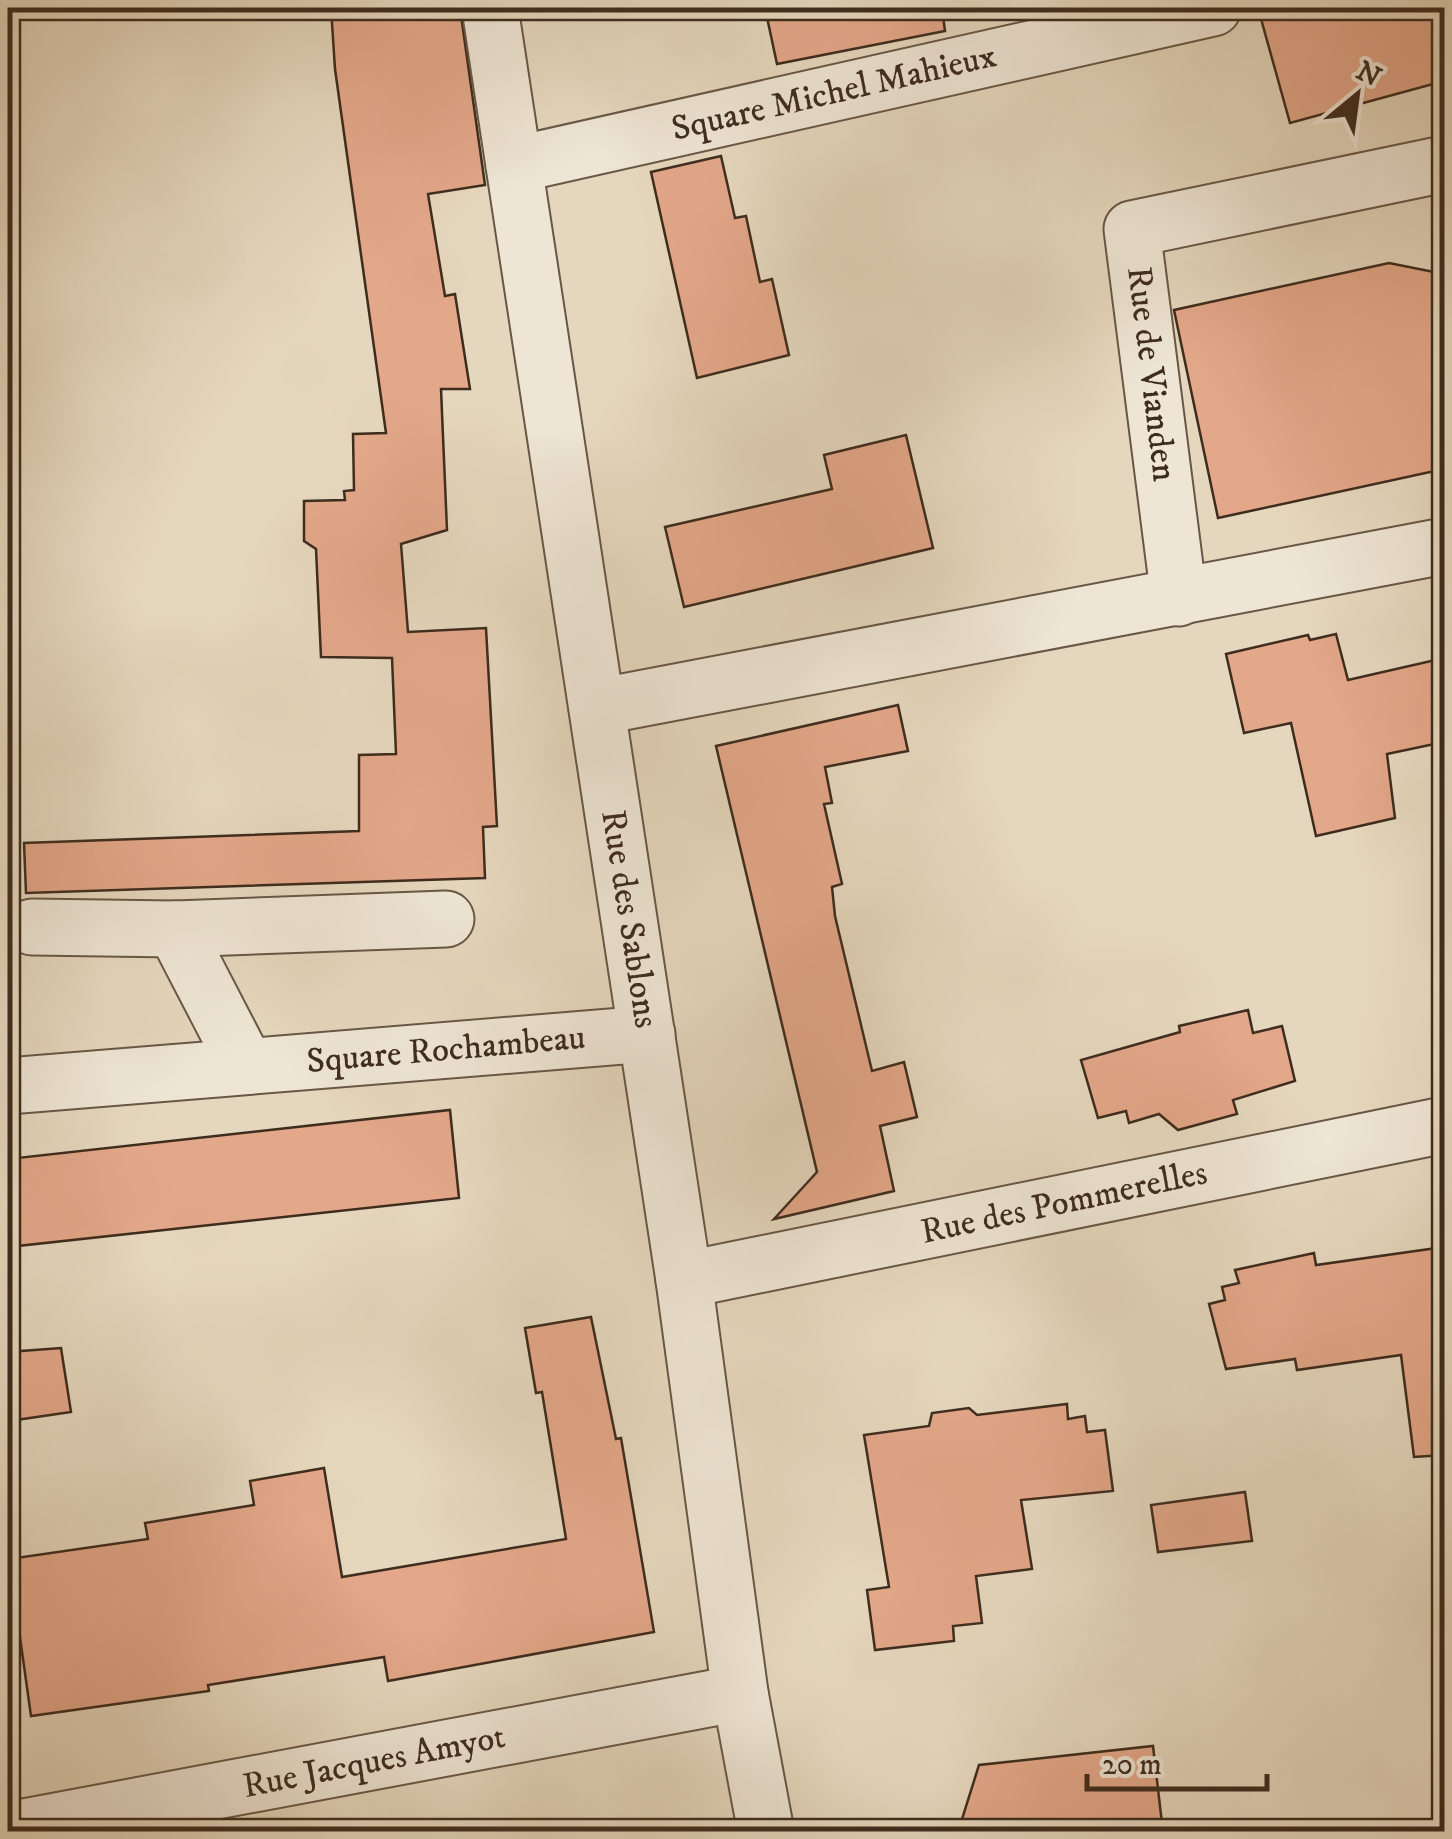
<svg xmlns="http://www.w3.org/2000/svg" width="1452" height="1839" font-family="'IM FELL DW Pica',serif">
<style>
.building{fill:#e3a789;stroke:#3e2c1e;stroke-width:2.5}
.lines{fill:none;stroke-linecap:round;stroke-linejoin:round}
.minor-casing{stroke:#685746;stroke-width:59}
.minor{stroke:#eee5d4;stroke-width:55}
.labels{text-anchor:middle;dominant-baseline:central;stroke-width:10;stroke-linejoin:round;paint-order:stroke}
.street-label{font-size:35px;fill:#3e2c1e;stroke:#eee5d4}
</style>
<rect width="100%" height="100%" fill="#e5d7bd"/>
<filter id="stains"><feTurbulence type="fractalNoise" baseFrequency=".002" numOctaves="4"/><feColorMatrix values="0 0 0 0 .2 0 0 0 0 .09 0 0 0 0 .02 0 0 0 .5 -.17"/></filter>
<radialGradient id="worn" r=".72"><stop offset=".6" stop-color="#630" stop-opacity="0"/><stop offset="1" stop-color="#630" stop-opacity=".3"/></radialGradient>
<g class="building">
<path d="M331,8H460L485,185L428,194L445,296L455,294L470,389H441L447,530L401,544L408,632L486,628L497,826L483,827L485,878L26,893L24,843L359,831V755L396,754L392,658L321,657L316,549L304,541V501L345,500L344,491L354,490L353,434L386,433L335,69Z"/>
<path d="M765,8H942L945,31L777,64Z"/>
<path d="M1258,8H1444V81L1290,123Z"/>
<path d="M721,156L735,218L746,216L760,282L772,279L789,355L697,378L651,172Z"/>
<path d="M1389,263L1444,274V469L1218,518L1174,310Z"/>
<path d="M906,435L933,548L684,607L665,527L832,489L824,455Z"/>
<path d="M1336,634L1348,680L1444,658V742L1387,754L1395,818L1316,836L1291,723L1244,733L1226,654L1308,635L1310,640Z"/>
<path d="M898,705L908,751L825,767L832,803L824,804L842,884L832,887L835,916L872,1071L904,1062L917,1117L880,1126L894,1191L774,1219L817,1172L716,746Z"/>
<path d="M1248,1010L1253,1033L1282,1026L1295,1081L1233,1100L1237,1114L1178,1130L1159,1114L1129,1123L1126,1111L1098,1118L1081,1060L1180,1032L1179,1026Z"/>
<path d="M450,1110L459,1198L8,1247V1159Z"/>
<path d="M1444,1247V1455L1414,1457L1401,1355L1297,1370L1295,1359L1226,1369L1209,1304L1225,1300L1222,1287L1239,1283L1235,1270L1314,1253L1316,1265Z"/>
<path d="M591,1317L616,1439L621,1438L654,1632L388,1681L384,1657L208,1685L209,1691L31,1716L9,1559L148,1539L145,1523L254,1505L250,1481L324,1468L342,1577L566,1539L542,1392L536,1393L525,1328Z"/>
<path d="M61,1348L71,1412L16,1420L8,1352Z"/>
<path d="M1067,1404L1068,1419L1085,1416L1087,1432L1105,1430L1113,1491L1021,1500L1032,1569L976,1576L982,1623L953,1626L954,1641L875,1650L867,1590L889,1587L864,1435L929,1426L932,1413L969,1408L977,1415Z"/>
<path d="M1245,1492L1252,1541L1158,1552L1151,1505Z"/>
<path d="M1153,1746L1163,1832H958L979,1765Z"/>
</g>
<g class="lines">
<g class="minor-casing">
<g id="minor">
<path d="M490,8L684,1280L740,1693L766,1832"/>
<path d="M514,165L1213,8"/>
<path d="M1179,598L1132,229L1444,164"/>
<path d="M597,707L1444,546"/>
<path d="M32,927L175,929L446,919"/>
<path d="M175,929L246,1066"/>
<path d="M8,1086L647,1034"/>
<path d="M684,1280L1444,1125"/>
<path d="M8,1830L740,1693"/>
</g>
</g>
<use href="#minor" class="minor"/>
</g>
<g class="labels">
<g class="street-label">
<text transform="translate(834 93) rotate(-13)">Square Michel Mahieux</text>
<text transform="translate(1151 374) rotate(83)">Rue de Vianden</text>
<text transform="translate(629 919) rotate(81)">Rue des Sablons</text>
<text transform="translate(446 1050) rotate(-5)">Square Rochambeau</text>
<text transform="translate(1064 1203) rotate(-12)">Rue des Pommerelles</text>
<text transform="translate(374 1762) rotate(-11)">Rue Jacques Amyot</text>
</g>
</g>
<rect width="1452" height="1839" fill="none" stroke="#e5d7bd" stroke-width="40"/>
<rect x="10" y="10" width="1432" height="1819" fill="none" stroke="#3e2c1e" stroke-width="5"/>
<rect x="20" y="20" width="1412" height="1799" fill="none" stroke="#3e2c1e" stroke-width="2.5"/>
<g transform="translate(1357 95) rotate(29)" stroke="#eee5d4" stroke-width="8" paint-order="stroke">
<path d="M0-8L18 38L0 25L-18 38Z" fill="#3e2c1e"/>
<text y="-15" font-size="28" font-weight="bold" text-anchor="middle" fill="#3e2c1e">N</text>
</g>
<path d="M1087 1774v15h180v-15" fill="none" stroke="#3e2c1e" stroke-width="5"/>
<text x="1102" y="1774" font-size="30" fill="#3e2c1e" stroke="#eee5d4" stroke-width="8" paint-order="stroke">20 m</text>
<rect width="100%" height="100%" filter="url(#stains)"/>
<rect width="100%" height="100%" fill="url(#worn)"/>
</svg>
